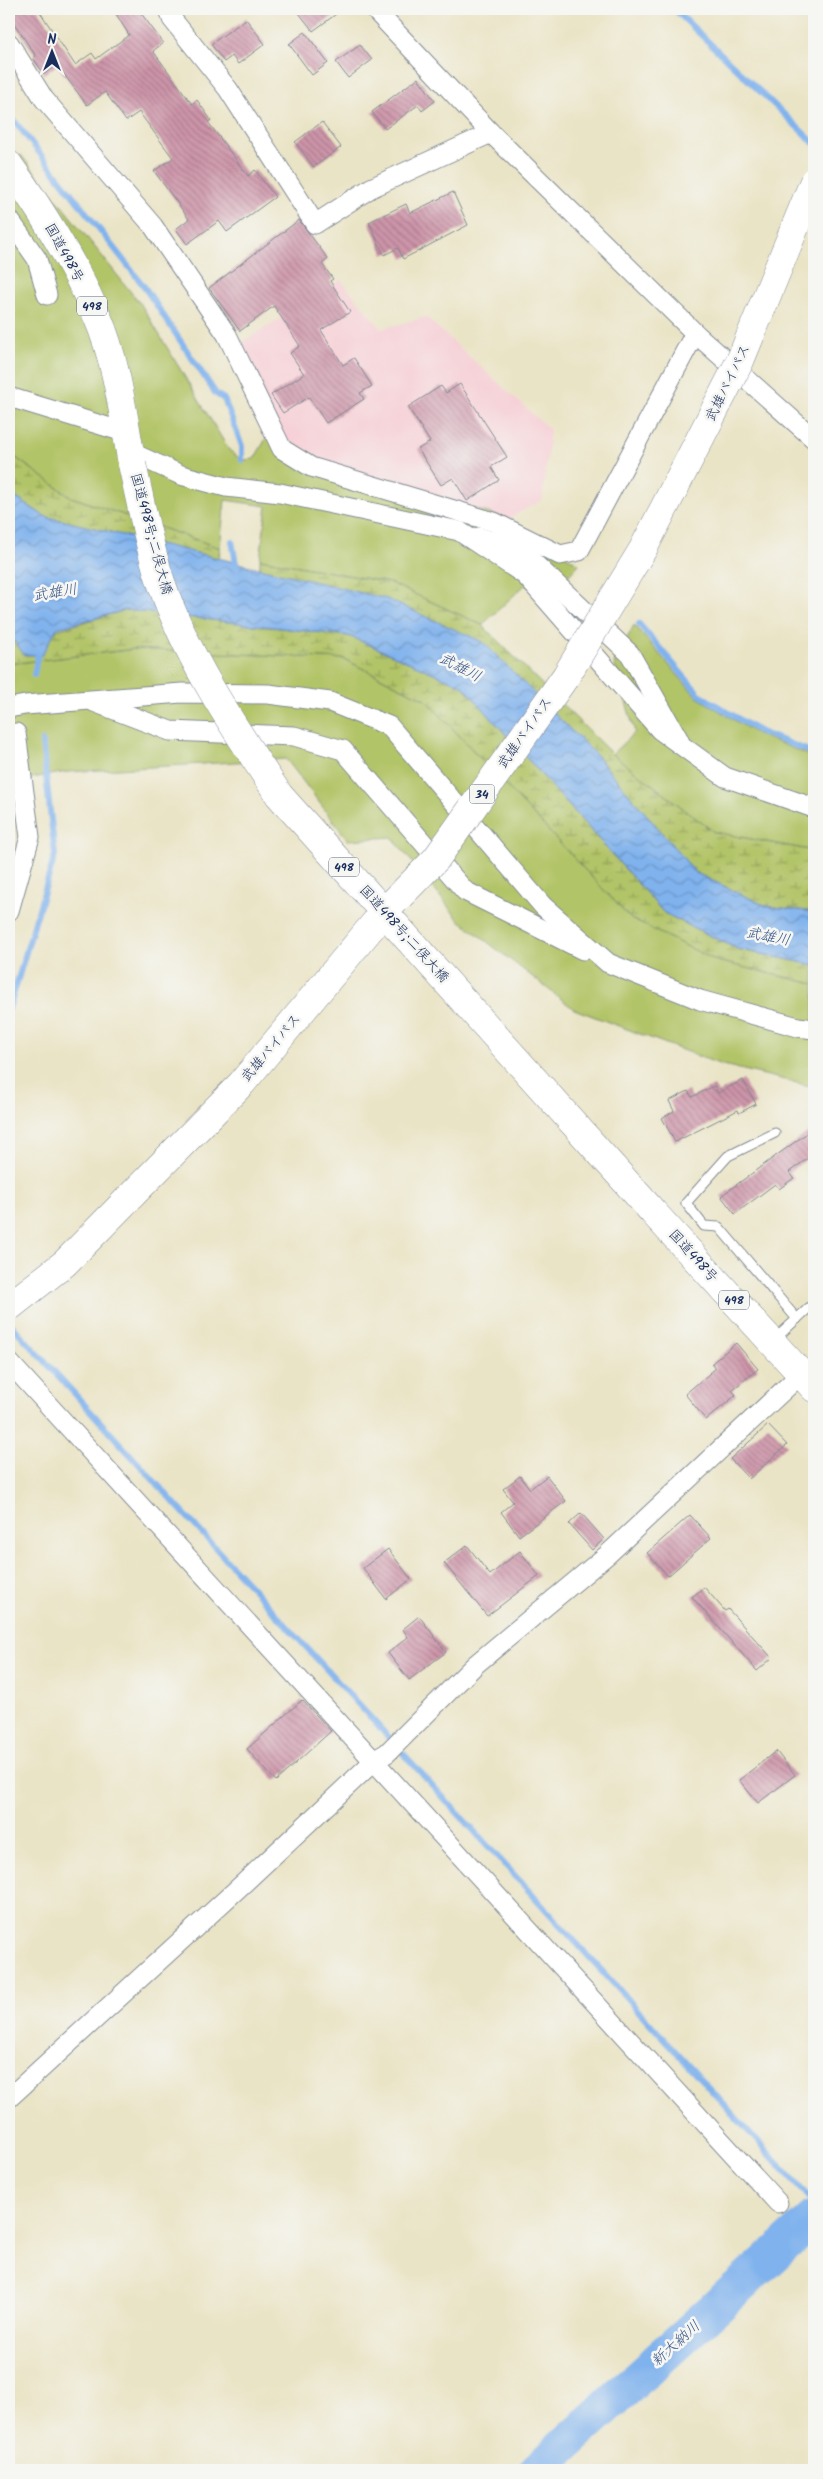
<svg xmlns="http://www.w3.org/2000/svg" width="823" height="2479" font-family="Kalam,'Klee One',sans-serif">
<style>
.built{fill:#f6cfd6}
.grass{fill:#b2c467;stroke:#667a62}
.wetland{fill:url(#wetland-marsh);stroke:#667a62}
.water{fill:url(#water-waves);stroke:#4e70a6}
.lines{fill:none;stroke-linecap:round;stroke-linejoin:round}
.stream{stroke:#80b2ed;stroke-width:6}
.river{stroke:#80b2ed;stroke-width:36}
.building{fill:url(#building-back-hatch)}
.service-casing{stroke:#828a92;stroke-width:11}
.minor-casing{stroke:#828a92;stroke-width:21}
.trunk-casing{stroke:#828a92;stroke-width:29}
.service{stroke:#fff;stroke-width:9}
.minor{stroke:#fff;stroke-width:19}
.trunk{stroke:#fff;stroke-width:28}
.trunk-bridge-casing{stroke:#828a92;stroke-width:29;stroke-linecap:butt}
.trunk-bridge{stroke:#fff;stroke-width:28}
.labels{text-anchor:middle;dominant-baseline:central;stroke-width:5;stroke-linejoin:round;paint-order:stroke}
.shield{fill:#f6f6f2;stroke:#5d6b8a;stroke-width:1}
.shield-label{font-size:12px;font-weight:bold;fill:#1b2f5e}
.street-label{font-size:14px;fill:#1b2f5e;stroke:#f6f6f2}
.water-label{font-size:15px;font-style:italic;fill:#395689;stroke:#f6f6f2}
</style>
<defs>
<pattern id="wetland-marsh" width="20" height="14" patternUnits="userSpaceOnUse" patternTransform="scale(1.25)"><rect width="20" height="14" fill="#b2c467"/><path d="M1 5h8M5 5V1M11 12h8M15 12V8" fill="none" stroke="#90a058"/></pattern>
<pattern id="water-waves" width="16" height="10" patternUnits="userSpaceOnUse" patternTransform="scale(1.25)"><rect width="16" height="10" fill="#80b2ed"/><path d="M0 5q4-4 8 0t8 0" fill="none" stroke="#6891c3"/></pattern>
<pattern id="building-back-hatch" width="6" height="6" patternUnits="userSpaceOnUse" patternTransform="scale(1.25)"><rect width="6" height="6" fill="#cd94a8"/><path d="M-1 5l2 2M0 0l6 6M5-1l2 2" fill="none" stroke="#a6798c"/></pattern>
</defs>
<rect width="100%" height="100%" fill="#f6f6f2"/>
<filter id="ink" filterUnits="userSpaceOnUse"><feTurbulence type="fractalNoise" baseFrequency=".02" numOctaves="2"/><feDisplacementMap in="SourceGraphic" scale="10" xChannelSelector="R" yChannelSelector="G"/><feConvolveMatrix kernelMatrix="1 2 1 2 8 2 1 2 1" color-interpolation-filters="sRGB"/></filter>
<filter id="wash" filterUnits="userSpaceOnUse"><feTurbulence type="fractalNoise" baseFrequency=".0096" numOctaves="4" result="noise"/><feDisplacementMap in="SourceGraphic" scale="20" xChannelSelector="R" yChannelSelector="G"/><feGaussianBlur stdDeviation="1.12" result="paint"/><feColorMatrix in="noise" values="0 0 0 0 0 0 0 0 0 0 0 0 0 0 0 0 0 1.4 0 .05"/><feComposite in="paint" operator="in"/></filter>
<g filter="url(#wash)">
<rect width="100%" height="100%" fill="#eae4c6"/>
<path class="built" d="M341,280L381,329L426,317L550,430L542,500L508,519L315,461L267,437L230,350Z"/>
<g class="grass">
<path d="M21,155L142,306L229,450L242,460L254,459L267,437L315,461L508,519L579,564L552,594L525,585L482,625L390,583L260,559L267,506L225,500L220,548L71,497L9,453V164Z"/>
<path d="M634,625L697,697L757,734L814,757V851L714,832L612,754L635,732L614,663Z"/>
<path d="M135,649L344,659L426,700L631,919L717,961L814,984V1087L719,1064L574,1009L459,920L392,837L348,840L286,759L67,772L9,782V664Z"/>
</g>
<g class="wetland">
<path d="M9,453L71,497L220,548L219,559L44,516L9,493Z"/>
<path d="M260,559L390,583L482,625L612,754L714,832L814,851V912L766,906L696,873L595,754L483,642L260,568Z"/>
<path d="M126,610L349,636L463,686L664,913L737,949L814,965V984L717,961L631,919L426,700L344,659L135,649L9,664V641L15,642Z"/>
</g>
<path class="water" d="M9,493L44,516L387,599L483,642L595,754L696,873L766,906L814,912V965L737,949L664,913L463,686L349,636L126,610L57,628L42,655H24L15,642L9,641Z"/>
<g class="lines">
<g class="stream">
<path d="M674,9L814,143"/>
<path d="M9,114L143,285L216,394L224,399L242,446V460"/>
<path d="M232,541L237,569"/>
<path d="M639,624L700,695L760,732L814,753"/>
<path d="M34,675L39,647"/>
<path d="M9,1009L55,855L42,741"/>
<path d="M9,1322L814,2203"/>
</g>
<path class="river" d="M537,2470L814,2218"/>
</g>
<g id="blocks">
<g class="building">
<path d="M18,9H38L75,65L92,53L96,59L129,35L113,9H138L163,43L153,51L192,104L197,100L211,120L208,122L248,176L255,170L275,197L227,232L219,221L187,244L176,229L189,219L154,171L173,158L139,112L126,121L105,92L87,105L57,65L44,74L33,58L36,56L9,16Z"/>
<path d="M296,9H343L313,31Z"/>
<path d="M246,19L265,44L238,64L232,56L224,62L211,44Z"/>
<path d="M305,32L328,63L312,75L289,44Z"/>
<path d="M360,45L372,60L348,78L336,62Z"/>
<path d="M418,78L435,101L422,111L418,105L385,129L372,112Z"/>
<path d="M322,122L341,147L314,167L295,142Z"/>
<path d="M453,192L468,225L403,259L398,248L384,255L369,222L406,204L410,213Z"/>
<path d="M299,220L328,259L322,264L333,279L330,281L350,312L321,330L343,365L354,358L372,386L360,393L364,399L326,423L309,397L283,413L271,395L304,374L290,353L300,346L274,306L240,331L209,288Z"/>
<path d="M460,384L507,457L491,467L499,480L467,501L453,478L441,485L418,449L430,442L408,407L441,386L446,393Z"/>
<path d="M743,1080L756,1104L739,1113L738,1110L675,1142L662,1118L674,1111L669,1101L688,1091L692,1097L714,1086L718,1093Z"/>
<path d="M814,1128V1154L789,1172L794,1178L779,1189L775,1184L735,1214L721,1196Z"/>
<path d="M736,1343L758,1369L732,1390L736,1395L706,1420L685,1394L716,1368L712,1363Z"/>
<path d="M768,1425L787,1445L749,1479L730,1459Z"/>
<path d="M520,1476L530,1489L547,1476L566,1501L519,1536L501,1512L513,1502L503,1489Z"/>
<path d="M581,1513L604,1539L592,1550L569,1524Z"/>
<path d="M690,1515L711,1538L668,1576L647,1553Z"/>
<path d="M467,1545L490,1575L520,1551L539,1576L487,1616L444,1563Z"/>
<path d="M388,1549L411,1579L386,1599L363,1568Z"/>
<path d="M704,1587L725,1611L728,1609L772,1658L757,1671L692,1597Z"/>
<path d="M419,1616L446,1652L409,1680L388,1653L408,1637L403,1629Z"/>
<path d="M302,1700L331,1731L276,1781L247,1749Z"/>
<path d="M776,1751L795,1775L758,1803L739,1780Z"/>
</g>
</g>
</g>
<g filter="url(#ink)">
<use href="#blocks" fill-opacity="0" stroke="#828a92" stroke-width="1"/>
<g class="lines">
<g class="service-casing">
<g id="service">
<path d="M775,1133L728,1156L686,1203L704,1226L719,1227L797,1319"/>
<path d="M774,1340L814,1303"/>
</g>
</g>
<g class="minor-casing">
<g id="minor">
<path d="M169,9L172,19L228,89L315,224L371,188L491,133"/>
<path d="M374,9L491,133L695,333L814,439"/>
<path d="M9,43L44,99L153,226L227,335L282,449L311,467L494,522L560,555L579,551L695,333"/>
<path d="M9,219L37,259L47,295"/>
<path d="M9,397L127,433"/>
<path d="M130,452L181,475L226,487L280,493L459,531L525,575L660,730L725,777L814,808"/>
<path d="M479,537L520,550L630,654L679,740"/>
<path d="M94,702L170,731L294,736L343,750L465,891L583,950"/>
<path d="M9,708L25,705L182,693L268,694L330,702L389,726L543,906L608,963L700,1000L798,1027L814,1029"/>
<path d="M9,911L30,837L16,733"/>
<path d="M9,1362L778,2203"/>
<path d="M9,2098L245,1882L375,1760L387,1753L476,1664L607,1555L801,1374"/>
</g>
</g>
<g class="trunk-casing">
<g id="trunk">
<path d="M9,165C43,213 74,262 97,316C117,362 123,414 132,464"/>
<path d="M653,1212L814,1388"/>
</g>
</g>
<use href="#service" class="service"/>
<use href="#minor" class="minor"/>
<use href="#trunk" class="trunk"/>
<g class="trunk-bridge-casing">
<g id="trunk-bridge">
<path d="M132,464C141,503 148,544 161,582C187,659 235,729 279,795L653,1212"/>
<path d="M9,1307L65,1263L242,1083L384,912L436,859L566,676L643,549L740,361L814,181"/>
</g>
</g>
<use href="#trunk-bridge" class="trunk-bridge"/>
</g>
</g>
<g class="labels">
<g class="shield">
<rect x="77" y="296.5" width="30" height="19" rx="4"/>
<rect x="469.5" y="784.5" width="25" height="19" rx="4"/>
<rect x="329" y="857.5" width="30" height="19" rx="4"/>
<rect x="719" y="1290.5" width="30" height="19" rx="4"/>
</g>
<g class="shield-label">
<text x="92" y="306">498</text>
<text x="482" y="794">34</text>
<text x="344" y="867">498</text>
<text x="734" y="1300">498</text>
</g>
<g class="street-label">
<text transform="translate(64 253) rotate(61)">国道498号</text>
<text transform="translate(728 383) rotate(-64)">武雄バイパス</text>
<text transform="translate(151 534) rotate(75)">国道498号;二俣大橋</text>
<text transform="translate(525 733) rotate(-55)">武雄バイパス</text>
<text transform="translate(404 934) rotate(48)">国道498号;二俣大橋</text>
<text transform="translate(271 1048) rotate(-50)">武雄バイパス</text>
<text transform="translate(693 1256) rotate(48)">国道498号</text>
</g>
<g class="water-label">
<text transform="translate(55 593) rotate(-9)">武雄川</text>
<text transform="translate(460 668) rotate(27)">武雄川</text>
<text transform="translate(768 937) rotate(11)">武雄川</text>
<text transform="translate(676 2344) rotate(-42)">新大納川</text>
</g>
</g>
<rect width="823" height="2479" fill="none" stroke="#f6f6f2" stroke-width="30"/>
<g transform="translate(52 52)" stroke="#f6f6f2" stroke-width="4" paint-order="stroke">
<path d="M0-4L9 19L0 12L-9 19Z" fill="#1b2f5e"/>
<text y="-8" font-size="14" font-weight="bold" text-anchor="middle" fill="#1b2f5e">N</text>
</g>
</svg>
